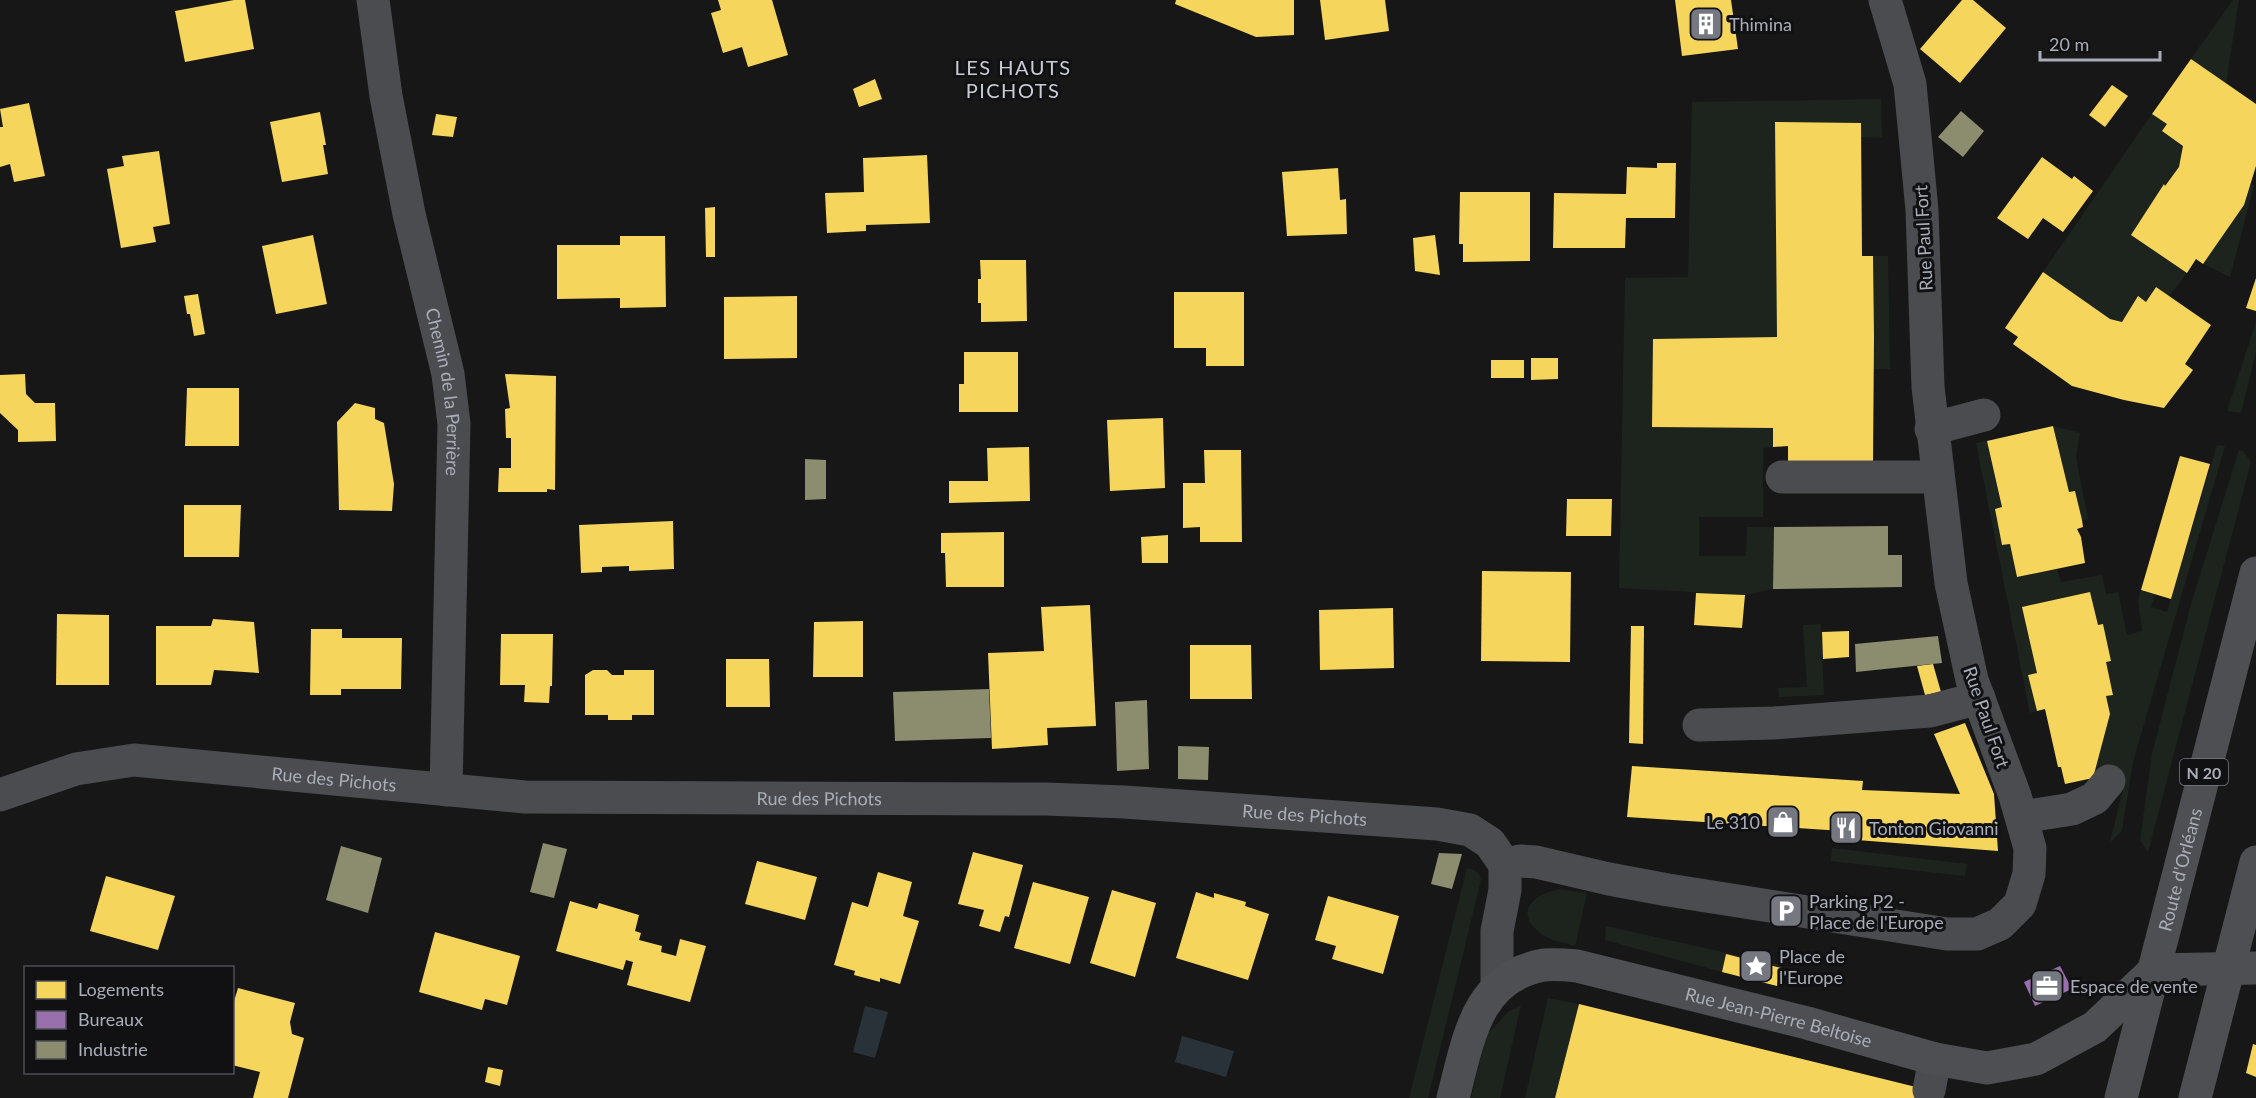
<svg xmlns="http://www.w3.org/2000/svg" width="2256" height="1098" font-family="Lato,sans-serif">
<style>
.green{fill:#1d241e}
.water{fill:#2a3239}
.homes{fill:#f6d55c}
.offices{fill:#9970ab}
.industry{fill:#8c8c6e}
.lines{fill:none;stroke-linecap:round;stroke-linejoin:round}
.minor{stroke:#4b4c50;stroke-width:33}
.major{stroke:#4d4f52;stroke-width:33}
.labels{text-anchor:middle;dominant-baseline:central;stroke-width:6;stroke-linejoin:round;paint-order:stroke}
.shield{fill:#111113;stroke:#7b7e86;stroke-width:1.5}
.shield-label{font-size:16px;font-weight:bold;fill:#a8adb8}
.poi-label{font-size:18px;fill:#a8adb8;stroke:#111113;text-anchor:start}
.street-label{font-size:18px;fill:#a8adb8;stroke:#111113}
.neighbourhood-label{font-size:20px;letter-spacing:1.5px;fill:#c9ccd4;stroke:#111113}
</style>
<rect width="100%" height="100%" fill="#171717"/>
<g class="green">
<path d="M2233,0H2239L2226,83L2191,59Z"/>
<path d="M1881,99L1882,138L1861,137L1777,255V337L1653,339L1652,427L1773,428V447L1763,448V517H1699V556H1746L1747,527H1774L1773,589L1745,595L1619,588L1625,278L1688,277L1692,102Z"/>
<path d="M2152,114L2167,124L2162,132L2183,146L2179,167L2164,185L2131,235L2187,273L2169,296L2155,287L2146,302L2138,297L2122,322L2110,319L2043,272Z"/>
<path d="M2250,184L2254,185L2230,277L2203,264L2244,205Z"/>
<path d="M1873,256H1888L1890,369H1873Z"/>
<path d="M2256,322V352L2241,413L2227,411Z"/>
<path d="M2053,426L2080,433L2076,457L2088,519L2082,520L2075,491L2069,492Z"/>
<path d="M1987,441L2002,507L1995,509L2002,545L2010,544L2017,577L2057,569L2061,582L2102,575L2106,594L2118,592L2127,635L2142,631L2138,600L2141,590L2155,595L2151,607L2167,612L2217,445L2225,446L2133,762L2122,831L2110,842L2124,785L2093,778L2110,714L2106,696L2113,694L2106,662L2111,660L2103,624L2098,625L2090,592L2023,607L2037,673L2028,675L2037,711L2030,713L1976,443Z"/>
<path d="M2239,450L2243,451L2251,462L2148,852L2140,840L2152,754L2191,604Z"/>
<path d="M1821,624L1824,695L1779,697L1778,688L1807,687L1803,625Z"/>
<path d="M1832,848L1967,864L1965,876L1831,861Z"/>
<path d="M1467,868C1475,870 1479,871 1481,880L1428,1098H1409Z"/>
<path d="M1559,889L1587,893L1575,946C1565,943 1552,941 1543,935C1513,914 1531,895 1559,889Z"/>
<path d="M1606,926L1781,965V968L1726,954L1722,972L1605,940Z"/>
<path d="M1548,998L1579,1004L1555,1098H1525Z"/>
<path d="M1521,1005L1500,1098H1471L1486,1036L1508,1012Z"/>
</g>
<g class="water">
<path d="M865,1006L888,1012L875,1058L853,1052Z"/>
<path d="M1182,1036L1234,1051L1226,1077L1175,1062Z"/>
</g>
<g class="homes">
<path d="M234,0H245L254,49L185,62L175,11Z"/>
<path d="M718,0H772L788,55L748,67L742,47L723,53L711,13L721,10Z"/>
<path d="M1176,0H1294V35L1256,37L1175,4Z"/>
<path d="M1320,0H1385L1389,31L1325,40Z"/>
<path d="M1675,0H1731L1738,49L1682,56Z"/>
<path d="M1962,0H1973L2006,28L1960,83L1920,49Z"/>
<path d="M2191,59L2256,104V166L2244,205L2203,264L2196,259L2187,273L2131,235L2164,184L2165,186L2179,167L2183,146L2162,131L2167,124L2152,114Z"/>
<path d="M875,79L882,99L859,107L853,89Z"/>
<path d="M2112,85L2128,96L2105,127L2089,115Z"/>
<path d="M29,103L45,176L14,182L10,164L0,167V127H3L0,109Z"/>
<path d="M320,112L326,145H323L328,174L282,182L270,122Z"/>
<path d="M436,114L457,117L453,137L432,135Z"/>
<path d="M1775,122L1861,123L1862,256H1873L1874,337L1873,463L1788,462V446L1773,447V428L1652,427L1653,339L1777,337Z"/>
<path d="M159,151L170,224L153,227L156,242L121,248L107,169L124,166L122,156Z"/>
<path d="M927,155L930,223L866,225V231L827,233L825,193L864,192L863,158Z"/>
<path d="M2042,157L2072,179L2074,176L2093,191L2063,232L2043,218L2028,239L1997,218Z"/>
<path d="M1657,163H1676L1675,218H1626L1625,248H1553L1554,193L1626,194L1627,167L1657,168Z"/>
<path d="M1338,168L1340,200L1346,199L1347,234L1287,236L1282,172Z"/>
<path d="M1460,192H1530V261L1463,262V244H1459Z"/>
<path d="M715,207V257H706L705,208Z"/>
<path d="M313,235L327,304L276,314L262,246Z"/>
<path d="M1435,235L1440,275L1415,271L1413,238Z"/>
<path d="M620,236H665L666,307L620,308V298L557,299V245H620Z"/>
<path d="M980,260H1026L1027,321L981,322V303H978V279H981Z"/>
<path d="M2043,272L2110,319L2122,322L2138,296L2146,302L2156,287L2211,325L2185,364L2193,370L2164,408L2124,400L2072,386L2013,344L2018,337L2005,328Z"/>
<path d="M2256,278V311L2246,308Z"/>
<path d="M1174,292H1244V366H1206V348H1174Z"/>
<path d="M198,294L205,334L194,336L190,314H187L184,296Z"/>
<path d="M797,296V358L724,359V297Z"/>
<path d="M964,352H1018V412H959V384H964Z"/>
<path d="M1531,358H1558V379L1531,380Z"/>
<rect x="1491" y="360" width="33" height="18"/>
<path d="M25,374L26,394L35,403H55L56,441L18,442V430L0,413V375Z"/>
<path d="M505,374L556,376L555,490L547,489V492H498L499,468H511V438H506L505,409L510,408Z"/>
<path d="M187,388H239V446H185Z"/>
<path d="M355,403L375,408V419L384,423L394,484L392,511L339,510L337,422Z"/>
<path d="M1163,418L1165,488L1110,491L1107,420Z"/>
<path d="M2053,426L2069,492L2075,491L2082,520L2083,527L2077,529L2081,537L2085,563L2017,577L2010,544L2002,545L1995,509L2002,507L1987,441Z"/>
<path d="M1029,447L1030,501L949,503V481H988L987,448Z"/>
<path d="M1204,450H1241L1242,542H1200V527L1183,528V483H1205Z"/>
<path d="M2180,456L2210,464L2171,599L2141,590Z"/>
<path d="M1567,499H1612L1611,536H1566Z"/>
<path d="M184,505H241L239,557H184Z"/>
<path d="M673,521L674,569L629,571V566L602,567V572L581,573L579,525Z"/>
<path d="M1004,532V587H946L945,553H941V533Z"/>
<path d="M1168,535V563H1142L1141,537Z"/>
<path d="M1482,571L1571,572L1570,662L1481,661Z"/>
<path d="M2090,592L2098,625L2103,624L2111,661L2106,662L2113,695L2106,696L2110,714L2093,778L2065,784L2061,767H2058L2045,709L2037,711L2028,675L2037,673L2022,607Z"/>
<path d="M1696,593L1745,595L1742,628L1694,625Z"/>
<path d="M1090,605L1096,726L1047,728L1048,745L992,749L988,653L1044,651L1041,607Z"/>
<path d="M1393,608L1394,668L1320,670L1319,610Z"/>
<path d="M57,614L109,615V685H56Z"/>
<path d="M213,619L254,622L259,673L214,670L211,685H156V626H211Z"/>
<path d="M863,621V677H813L814,622Z"/>
<path d="M1631,626H1644L1643,744L1629,743Z"/>
<path d="M311,629H342V638H402L401,689H341V695H310Z"/>
<path d="M1849,631V657L1823,659L1822,632Z"/>
<path d="M501,634H553L552,686H550L549,703L524,702L525,685H500Z"/>
<path d="M1190,645H1251L1252,699H1190Z"/>
<path d="M726,659H769L770,707H726Z"/>
<path d="M1933,664L1941,692L1925,695L1917,666Z"/>
<path d="M593,670H607L612,675H624V670H654V715H632V720H608V715H585V675Z"/>
<path d="M1965,723L1994,794L1998,851L1857,840L1858,832L1627,817L1632,766L1863,781L1862,790L1960,794L1934,734Z"/>
<path d="M973,852L1023,865L1009,917L1005,916L1000,932L979,926L984,910L958,904Z"/>
<path d="M757,861L817,877L805,920L745,904Z"/>
<path d="M878,872L912,882L903,916L919,921L900,984L880,978V982L854,975L855,971L834,965L852,902L868,907Z"/>
<path d="M106,876L175,896L158,950L90,931Z"/>
<path d="M1033,882L1089,897L1070,964L1014,948Z"/>
<path d="M1112,890L1156,903L1135,977L1090,963Z"/>
<path d="M1196,892L1214,898V893L1246,902L1245,906L1269,914L1248,980L1176,958Z"/>
<path d="M1328,896L1399,916L1383,974L1332,959L1336,946L1315,940Z"/>
<path d="M570,901L597,909L599,903L639,915L635,931L641,933L639,940L662,946L661,952L676,956L680,939L706,946L690,1002L627,985L633,962L626,960L623,970L556,951Z"/>
<path d="M435,932L520,956L507,1005L485,999L482,1010L419,992Z"/>
<path d="M1726,954L1781,968L1777,986L1722,972Z"/>
<path d="M238,988L295,1003L290,1022L292,1034L304,1038L288,1098H253L260,1072L232,1065V1008Z"/>
<path d="M1579,1004L1920,1088L1918,1098H1555Z"/>
<path d="M2253,1044L2256,1045V1077L2246,1073Z"/>
<path d="M488,1067L503,1070L500,1086L485,1082Z"/>
</g>
<path class="offices" d="M2060,966L2072,989L2035,1006L2024,982Z"/>
<g class="industry">
<path d="M1961,111L1984,131L1963,157L1938,137Z"/>
<path d="M805,459L826,460V499L805,500Z"/>
<path d="M1888,526V555H1902V587L1773,589L1774,527Z"/>
<path d="M1938,636L1942,663L1856,672L1855,644Z"/>
<path d="M989,689L991,738L895,741L893,692Z"/>
<path d="M1147,700L1149,769L1117,771L1115,702Z"/>
<path d="M1178,746L1209,747L1208,780L1178,779Z"/>
<path d="M543,843L567,849L554,898L530,892Z"/>
<path d="M341,846L382,858L368,913L326,900Z"/>
<path d="M1439,853L1462,854L1452,889L1431,884Z"/>
</g>
<g class="lines">
<g class="minor">
<path id="s1" d="M373,0L386,96L409,214L448,374L454,424L446,790"/>
<path d="M1931,429L1984,415"/>
<path d="M1782,477H1937"/>
<path d="M1699,725L1774,723L1930,711L1979,698"/>
<path id="s2" d="M0,795L76,769L134,760L525,797L1046,799L1124,802L1437,824L1470,830L1490,843L1505,865V890L1497,931V987"/>
<path d="M2022,817L2072,809L2095,798L2109,781"/>
<path d="M1505,865L1520,861L1536,862L1609,879L1668,890L1947,934H1977L2000,924L2020,904L2029,874L2030,848L2015,796L1972,680L1951,583L1928,387L1922,210L1910,84L1885,0"/>
<path d="M1929,1090L1935,1059"/>
</g>
<g class="major">
<path d="M2155,970L2256,968"/>
<path id="s3" d="M1453,1098C1468,1042 1475,977 1544,965C1555,964 1567,965 1577,966L1807,1023L1935,1059L1987,1068L2036,1059L2095,1027L2155,970"/>
<path id="s4" d="M2121,1098L2256,573"/>
<path d="M2195,1098L2256,862"/>
</g>
</g>
<defs>
<g id="building-square" transform="scale(1.725)"><rect x="-9" y="-9" width="18" height="18" rx="4" fill="#757880" stroke="#111113"/><path d="M-4-6H4V6H1V3H-1V6H-4ZM-2.5-4.3h1.7v1.8h-1.7ZM.8-4.3h1.7v1.8H.8ZM-2.5-1h1.7V.8h-1.7ZM.8-1h1.7V.8H.8Z" fill="#fff"/></g>
<g id="shop-square" transform="scale(1.725)"><rect x="-9" y="-9" width="18" height="18" rx="4" fill="#757880" stroke="#111113"/><path d="M-5-2.5h2.3a2.7 3.5 0 0 1 5.4 0H5L5.5 6h-11ZM-1.5-2.5h3a1.5 2.3 0 0 0-3 0Z" fill="#fff"/></g>
<g id="restaurant-square" transform="scale(1.725)"><rect x="-9" y="-9" width="18" height="18" rx="4" fill="#757880" stroke="#111113"/><path d="M-5-6h1v4h1v-4h1v4h1v-4h1v5L-1.5 .5V6h-2V.5L-5-1ZM5-6V6H3V1.5H1.5Q1.5-4 5-6Z" fill="#fff"/></g>
<g id="parking-square" transform="scale(1.725)"><rect x="-9" y="-9" width="18" height="18" rx="4" fill="#757880" stroke="#111113"/><path d="M-3.5-5.5H1a3.5 3.5 0 0 1 0 7H-1V5.5H-3.5ZM-1-3.4V-.6H.8a1.4 1.4 0 0 0 0-2.8Z" fill="#fff"/></g>
<g id="sight-square" transform="scale(1.725)"><rect x="-9" y="-9" width="18" height="18" rx="4" fill="#757880" stroke="#111113"/><path d="M0-6L1.8-2.2L6-1.7L2.9 1.2L3.7 5.4L0 3.3L-3.7 5.4L-2.9 1.2L-6-1.7L-1.8-2.2Z" fill="#fff"/></g>
<g id="office-square" transform="scale(1.725)"><rect x="-9" y="-9" width="18" height="18" rx="4" fill="#757880" stroke="#111113"/><path d="M-6-3h4V-5.5h4V-3h4V5H-6ZM-1-4.5V-3h2v-1.5ZM-6 0V1H6V0Z" fill="#fff"/></g>
</defs>
<g fill-rule="evenodd">
<use href="#building-square" x="1706" y="24"/>
<use href="#shop-square" x="1783" y="822"/>
<use href="#restaurant-square" x="1846" y="828"/>
<use href="#parking-square" x="1786" y="911"/>
<use href="#sight-square" x="1756" y="966"/>
<use href="#office-square" x="2047" y="986"/>
</g>
<g class="labels">
<rect class="shield" x="2180" y="759" width="48" height="26" rx="4.5"/>
<g class="shield-label">
<text x="2204" y="772">N 20</text>
</g>
<g class="poi-label">
<text x="1729" y="24">Thimina</text>
<text x="1760" y="822" text-anchor="end">Le 310</text>
<text x="1869" y="828">Tonton Giovanni</text>
<text x="1809" y="901">Parking P2 -<tspan x="1809" dy="21">Place de l'Europe</tspan></text>
<text x="1779" y="956">Place de<tspan x="1779" dy="21">l'Europe</tspan></text>
<text x="2070" y="986">Espace de vente</text>
</g>
<g class="street-label">
<text transform="translate(1923 238) rotate(-93)">Rue Paul Fort</text>
<text stroke="none"><textPath href="#s1" startOffset="399">Chemin de la Perrière</textPath></text>
<text transform="translate(1987 717) rotate(71)">Rue Paul Fort</text>
<text stroke="none"><textPath href="#s2" startOffset="340">Rue des Pichots</textPath></text>
<text stroke="none"><textPath href="#s2" startOffset="826">Rue des Pichots</textPath></text>
<text stroke="none"><textPath href="#s2" startOffset="1312">Rue des Pichots</textPath></text>
<text stroke="none"><textPath href="#s4" startOffset="236">Route d'Orléans</textPath></text>
<text stroke="none"><textPath href="#s3" startOffset="414">Rue Jean-Pierre Beltoise</textPath></text>
</g>
<g class="neighbourhood-label">
<text x="1013" y="67">LES HAUTS<tspan x="1013" dy="23">PICHOTS</tspan></text>
</g>
</g>
<rect x="24" y="966" width="210" height="108" fill="#111113" stroke="#4d4f55" stroke-width="1.5"/>
<rect x="36" y="981" width="30" height="18" fill="#f6d55c" stroke="#4d4f55" stroke-width="1.5"/>
<text x="78" y="996" font-size="18" fill="#a8adb8">Logements</text>
<rect x="36" y="1011" width="30" height="18" fill="#9970ab" stroke="#4d4f55" stroke-width="1.5"/>
<text x="78" y="1026" font-size="18" fill="#a8adb8">Bureaux</text>
<rect x="36" y="1041" width="30" height="18" fill="#8c8c6e" stroke="#4d4f55" stroke-width="1.5"/>
<text x="78" y="1056" font-size="18" fill="#a8adb8">Industrie</text>
<path d="M2040 51v9h120v-9" fill="none" stroke="#a8adb8" stroke-width="3"/>
<text x="2049" y="51" font-size="18" fill="#a8adb8" stroke="#111113" stroke-width="4.5" paint-order="stroke">20 m</text>
</svg>
